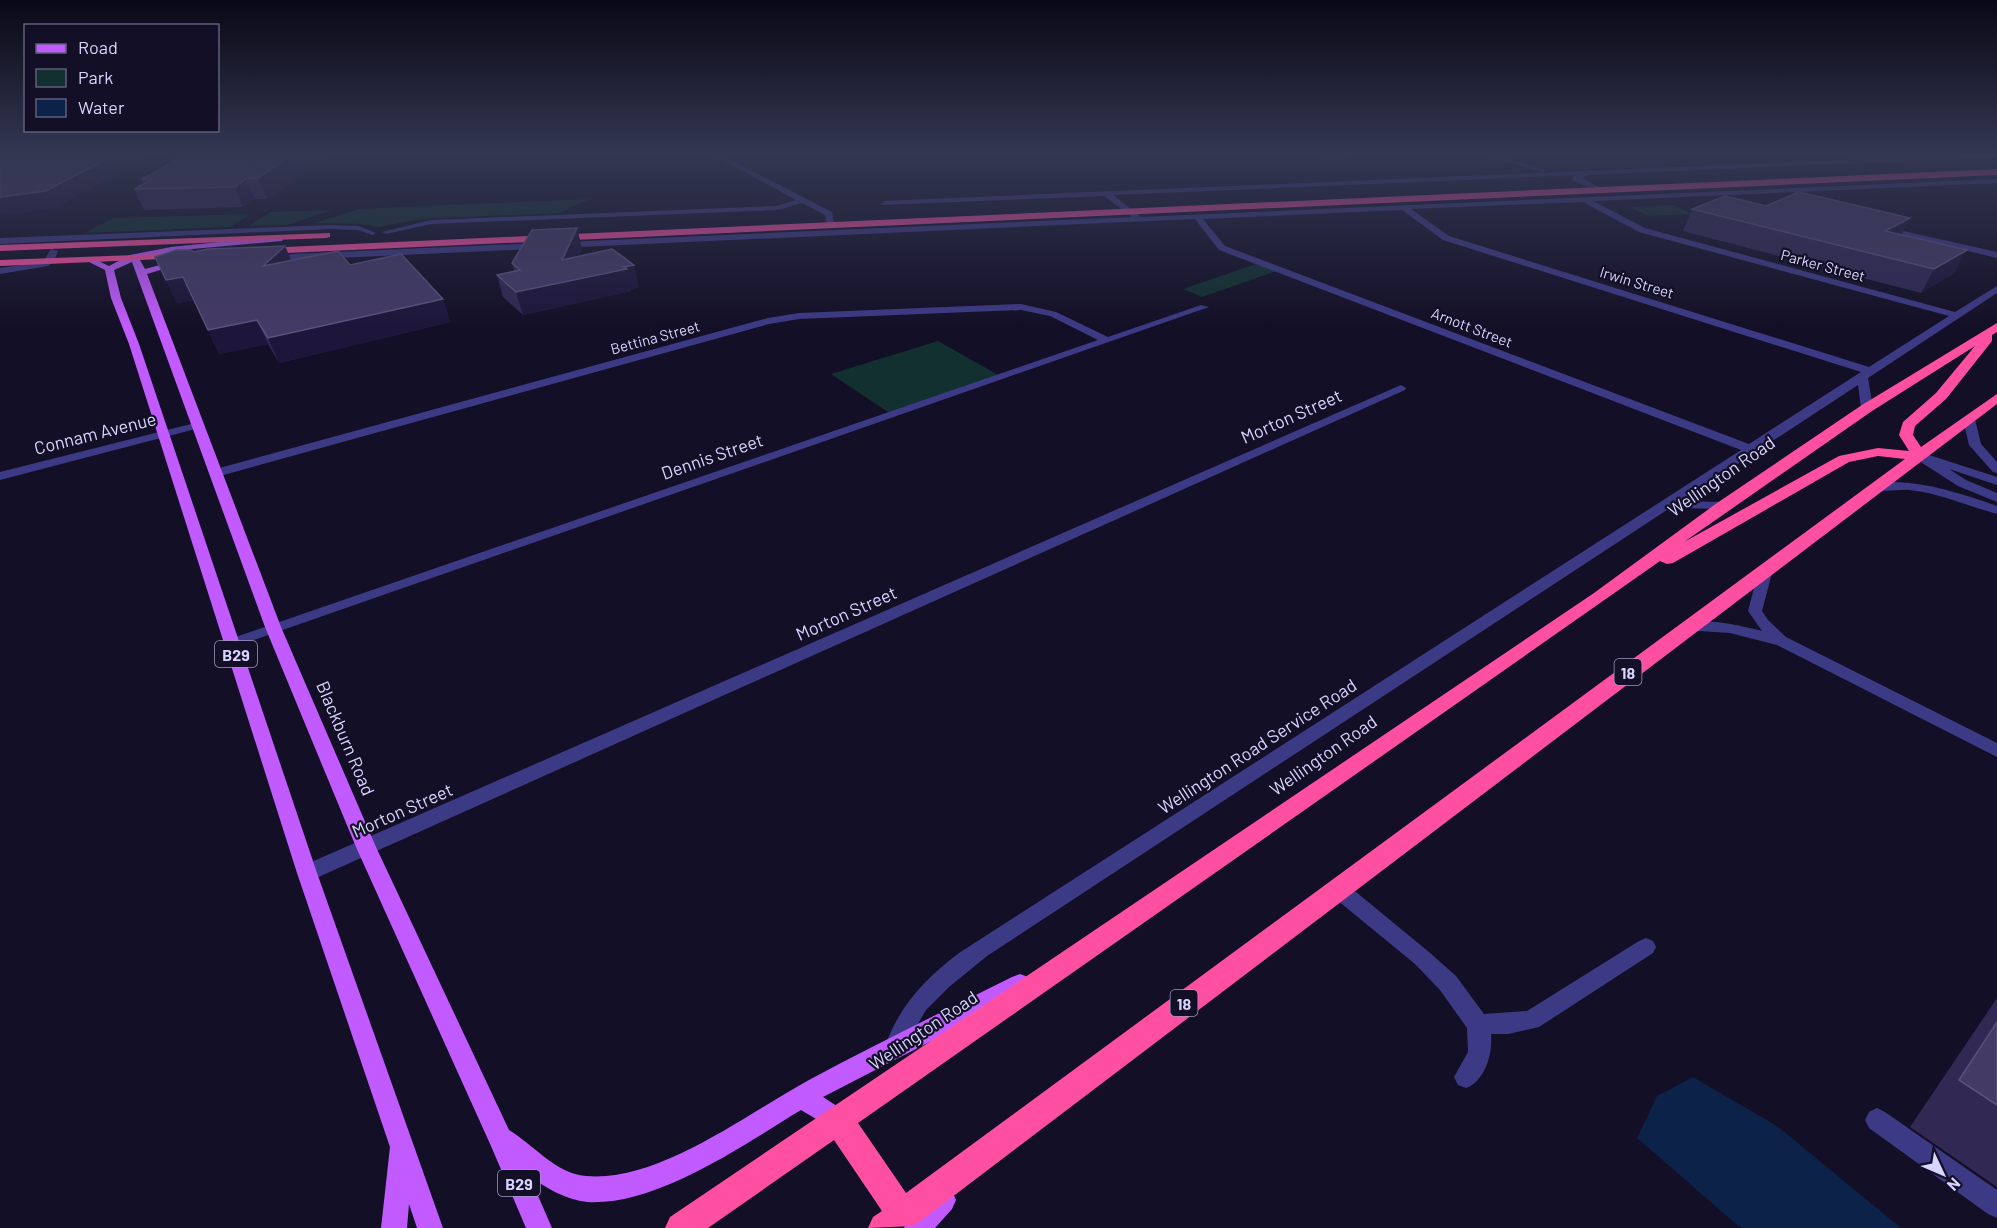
<svg xmlns="http://www.w3.org/2000/svg" width="1997" height="1228" font-family="Barlow,sans-serif">
<style>
.green{fill:#12302f}
.water{fill:#0c2248}
.lines{fill:none;stroke-linecap:round;stroke-linejoin:round}
.street{fill:#3d3a85;fill-rule:evenodd}
.primary{fill:#c25bff;fill-rule:evenodd}
.highway{fill:#ff4fa3;fill-rule:evenodd}
.wall{fill:#312854}
.shaded-wall{fill:#1d163a}
.building{fill:#433a66;stroke:#5a527e;stroke-width:1.5}
.labels{text-anchor:middle;dominant-baseline:central;stroke-width:4.5;stroke-linejoin:round;paint-order:stroke}
.far-street-label{font-size:15px;fill:#d9d4ff;stroke:#130f26}
.shield{fill:#130f26;stroke:#9e99be;stroke-width:1.5}
.shield-label{font-size:16px;font-weight:bold;fill:#d9d4ff}
.street-label{font-size:18px;fill:#d9d4ff;stroke:#130f26}
</style>
<rect width="100%" height="100%" fill="#130f26"/>
<g class="green">
<path d="M590,199L558,213L420,219L379,227L358,224L315,223L359,209Z"/>
<path d="M1674,205L1692,214L1648,216L1630,207Z"/>
<path d="M332,210L287,225L249,226L271,212Z"/>
<path d="M250,214L230,227L85,233L113,218Z"/>
<path d="M1256,264L1276,271L1202,297L1183,289Z"/>
<path d="M938,341L1000,376L891,414L831,374Z"/>
</g>
<path class="water" d="M1693,1077L1777,1126L1901,1228H1742L1736,1224L1637,1138L1657,1096Z"/>
<g class="lines">
<g class="street">
<path d="M713,155H721L832,212L834,224L827,226L825,215L802,203L777,210L431,224L386,234L382,232L431,220L777,206L796,200Z"/>
<path d="M1482,155H1492L1547,170L1543,172Z"/>
<path d="M1955,155H1997V157L1588,175L1582,178L1600,188L1597,192L1573,180V176L1577,175L1113,195L1141,217L1997,179V183L1593,201L1645,228L1955,312L1997,286V293L1868,378L1873,408L1871,410H1863L1861,408L1858,385L1681,501L1723,502L1730,506L1728,509L1670,508L987,956L949,987L926,1010L912,1034L904,1053L896,1057L888,1053L885,1046C900,1005 925,979 959,953L1741,450L1219,250L1195,219L291,260L287,257L291,254L1132,217L1104,196L881,205L884,201ZM1583,202L1639,232L1949,316L1869,367L1449,236L1411,209ZM1402,210L1443,240L1861,372L1749,444L1225,246L1203,219Z"/>
<path d="M330,225L359,226L376,233L372,235L358,230L330,229L0,244V238Z"/>
<path d="M1881,226L1997,252V258L1881,230Z"/>
<path d="M51,249L58,251L54,261L48,266L0,274V268L43,262Z"/>
<path d="M1021,304L1056,312L1108,337L1201,305L1209,307L237,646H227L224,643L227,640L1098,340L1050,316L1021,310L799,319L769,324L220,476H212V470L768,318L799,313Z"/>
<path d="M1401,385L1406,388L1405,390L314,879L307,881L300,879L297,873L300,867Z"/>
<path d="M1969,416L1975,419L1981,444L1997,462V473L1993,472L1969,445L1963,419Z"/>
<path d="M199,422L205,425L203,427L0,480V472Z"/>
<path d="M1920,452L1997,477V485L1949,469L1966,480L1997,493V502L1958,486L1916,459V453Z"/>
<path d="M1894,482C1930,483 1963,494 1997,506V514C1967,506 1940,493 1909,490C1898,489 1880,494 1872,487L1878,483Z"/>
<path d="M1765,569L1772,573L1762,611L1768,620L1786,637L1997,743V757L1777,645L1730,633L1684,630L1681,627C1693,614 1746,627 1762,631L1748,611L1758,573Z"/>
<path d="M1338,881L1345,883L1429,952L1456,976L1484,1014L1527,1011L1639,941L1646,938L1653,941L1656,947L1653,953L1539,1027L1508,1034H1491C1493,1053 1485,1081 1466,1088L1458,1085L1454,1077L1468,1052L1467,1028L1440,990L1415,964L1331,895L1328,889L1331,883Z"/>
<path d="M1877,1108L1885,1112L1997,1190V1218L1988,1214L1869,1128L1865,1120L1869,1112Z"/>
</g>
<g class="primary">
<path d="M279,236L283,239L282,241L192,249L140,260L145,269L179,260L183,263L147,274L281,627L376,847L509,1130C534,1145 556,1174 586,1176C658,1183 748,1113 809,1080C876,1044 944,1011 1012,977L1020,974L1028,977L1031,984L1028,991L823,1097L846,1112L850,1120L846,1128L838,1132L801,1110C743,1145 657,1206 587,1202C567,1200 545,1188 529,1175L552,1228H526L491,1146L356,847L265,627L132,262L114,270L121,298L139,344L317,873L443,1228H417L409,1204L407,1228H381L390,1147L297,873L129,344L111,298L105,270L83,259L90,257L109,266L130,255L171,247Z"/>
<path d="M943,1187L952,1191L956,1200L952,1209L935,1228H904C911,1212 927,1194 943,1187Z"/>
</g>
<g class="highway">
<path d="M1997,169V175L264,254L259,251L264,248Z"/>
<path d="M330,233V237L326,238L0,251V245Z"/>
<path d="M189,253V257L185,258L0,266V260Z"/>
<path d="M1997,323V332L1992,335V341L1946,399L1915,426L1913,435L1921,447L1997,394V404L914,1226L868,1228L873,1217L882,1211L834,1140L708,1228H665L670,1217L1594,593L1717,503L1862,405ZM1975,346L1936,393L1903,422L1899,435L1909,451L1878,448L1839,456L1684,542L1872,411ZM1878,456L1905,459L906,1193L858,1123L1660,561L1667,564L1673,563L1849,462Z"/>
</g>
</g>
<g class="wall">
<path d="M1314,155H1360L1336,161Z"/>
<path d="M327,156L267,199H255L243,207L144,210L134,189L144,184L142,179Z"/>
<path d="M1692,209L1902,235L1954,273L1921,293L1683,231Z"/>
<path d="M577,228L582,249L578,257L639,287L631,289V291L523,315L503,297L497,275L514,271L512,263Z"/>
<path d="M285,246L291,260L350,265L451,322L279,363L268,344L219,354L194,300L177,303L155,257L194,252Z"/>
<path d="M1997,998V1187L1910,1127Z"/>
</g>
<g class="shaded-wall">
<path d="M115,155H152L55,208L0,216V197Z"/>
<path d="M293,155H326L327,156L267,199L258,178Z"/>
<path d="M1337,155H1360L1336,161Z"/>
<path d="M246,179L255,199L243,207L235,187Z"/>
<path d="M1910,218L1899,240L1885,231Z"/>
<path d="M577,228L582,249L568,281L634,265L639,287L631,289V291L523,315L516,292L562,260Z"/>
<path d="M285,246L294,268L263,266Z"/>
<path d="M1967,250L1954,273L1921,293L1934,269Z"/>
<path d="M183,277L194,300L177,303L166,280Z"/>
<path d="M443,299L451,322L279,363L268,338Z"/>
<path d="M257,320L268,344L219,354L208,330Z"/>
</g>
<g class="building">
<path d="M0,155H115L46,191L0,197Z"/>
<path d="M185,155H293L258,178L246,179L235,187L134,189L153,179H142Z"/>
<path d="M1799,192L1910,218L1885,231L1967,250L1934,269L1692,209L1725,196L1766,206Z"/>
<path d="M577,228L562,260L612,249L634,265L624,267L627,269L516,292L497,275L520,270L512,263L532,230Z"/>
<path d="M285,246L263,266L338,251L350,265L401,254L443,299L268,338L257,320L208,330L183,277L166,280L155,257L176,250H191L194,252L208,249Z"/>
<path d="M1997,1022V1105L1959,1080Z"/>
</g>
<linearGradient id="sky" x2="0" y2="1"><stop stop-color="#0a0815"/><stop offset="0.47" stop-color="#333752"/><stop offset="1" stop-color="#333752" stop-opacity="0"/></linearGradient>
<rect width="1997" height="327" fill="url(#sky)"/>
<g class="labels">
<g class="far-street-label">
<text transform="translate(1823 265) rotate(15)">Parker Street</text>
<text transform="translate(1637 282) rotate(17)">Irwin Street</text>
<text transform="translate(1472 327) rotate(21)">Arnott Street</text>
<text transform="translate(655 337) rotate(-15)">Bettina Street</text>
</g>
<g class="shield">
<rect x="215" y="641" width="42" height="26" rx="4.5"/>
<rect x="1614.5" y="659" width="27" height="26" rx="4.5"/>
<rect x="1170.5" y="990" width="27" height="26" rx="4.5"/>
<rect x="498" y="1170" width="42" height="26" rx="4.5"/>
</g>
<g class="shield-label">
<text x="236" y="654">B29</text>
<text x="1628" y="672">18</text>
<text x="1184" y="1003">18</text>
<text x="519" y="1183">B29</text>
</g>
<g class="street-label">
<text transform="translate(1291 416) rotate(-24)">Morton Street</text>
<text transform="translate(95 433) rotate(-14)">Connam Avenue</text>
<text transform="translate(712 456) rotate(-19)">Dennis Street</text>
<text transform="translate(1721 476) rotate(-35)">Wellington Road</text>
<text transform="translate(846 613) rotate(-24)">Morton Street</text>
<text transform="translate(346 738) rotate(67)">Blackburn Road</text>
<text transform="translate(1257 746) rotate(-33)">Wellington Road Service Road</text>
<text transform="translate(1323 755) rotate(-35)">Wellington Road</text>
<text transform="translate(402 810) rotate(-24)">Morton Street</text>
<text transform="translate(923 1030) rotate(-34)">Wellington Road</text>
</g>
</g>
<rect x="24" y="24" width="195" height="108" fill="#130f26" stroke="#625e7d" stroke-width="1.5"/>
<rect x="36" y="44" width="30" height="9" fill="#c25bff" stroke="#625e7d" stroke-width="1.5"/>
<text x="78" y="54" font-size="18" fill="#d9d4ff">Road</text>
<rect x="36" y="69" width="30" height="18" fill="#12302f" stroke="#625e7d" stroke-width="1.5"/>
<text x="78" y="84" font-size="18" fill="#d9d4ff">Park</text>
<rect x="36" y="99" width="30" height="18" fill="#0c2248" stroke="#625e7d" stroke-width="1.5"/>
<text x="78" y="114" font-size="18" fill="#d9d4ff">Water</text>
<g transform="translate(1943 1174) rotate(134)" stroke="#130f26" stroke-width="4.5" paint-order="stroke">
<path d="M0-4.5L10 22L0 15L-10 22Z" fill="#d9d4ff"/>
<text y="-9" font-size="16" font-weight="bold" text-anchor="middle" fill="#d9d4ff">N</text>
</g>
</svg>
